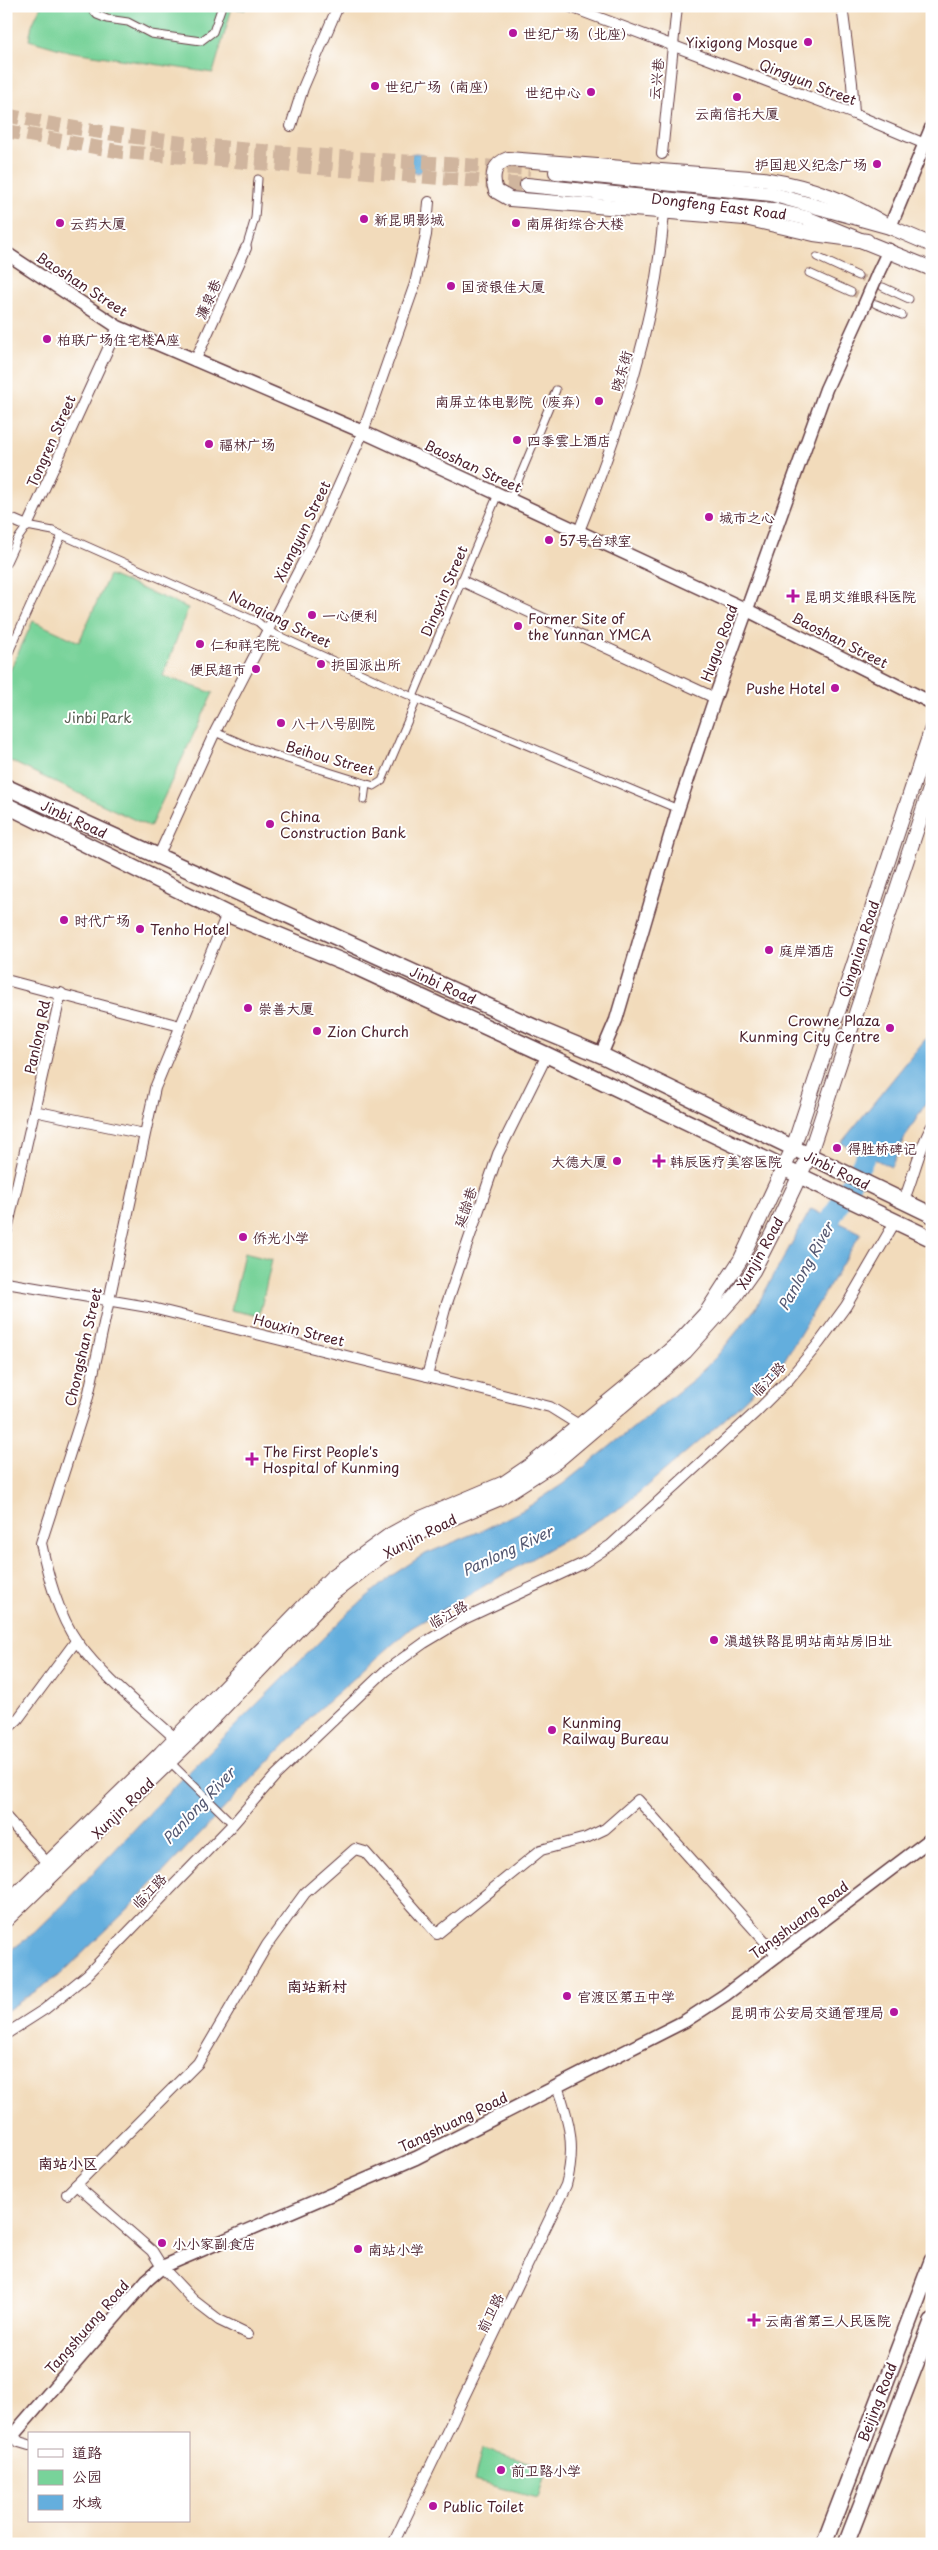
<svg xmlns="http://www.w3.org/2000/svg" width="938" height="2550" font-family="'Playpen Sans','LXGW WenKai TC',sans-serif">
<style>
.green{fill:#78d39a;stroke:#617962}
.water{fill:#64aedd;stroke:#576684}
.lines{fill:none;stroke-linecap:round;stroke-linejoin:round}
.river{stroke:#64aedd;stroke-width:20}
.pedestrian-tunnel{stroke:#d0b59e;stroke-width:7;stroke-dasharray:7 3.5;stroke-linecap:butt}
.secondary-tunnel{stroke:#d0b59e;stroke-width:14;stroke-dasharray:14 7;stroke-linecap:butt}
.pedestrian-casing{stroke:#633b41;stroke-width:9}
.minor-casing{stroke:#633b41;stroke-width:12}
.tertiary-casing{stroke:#633b41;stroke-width:15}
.secondary-casing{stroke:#633b41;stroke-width:16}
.primary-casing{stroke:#633b41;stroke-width:18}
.pedestrian{stroke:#fff;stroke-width:7}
.minor{stroke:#fff;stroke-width:10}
.tertiary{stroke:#fff;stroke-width:12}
.secondary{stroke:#fff;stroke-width:14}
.primary{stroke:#fff;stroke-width:15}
.tertiary-bridge-casing{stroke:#633b41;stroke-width:15;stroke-linecap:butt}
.tertiary-bridge{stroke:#fff;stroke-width:12}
.poi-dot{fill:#b5179e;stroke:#fff;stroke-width:2}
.labels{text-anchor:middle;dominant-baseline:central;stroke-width:4;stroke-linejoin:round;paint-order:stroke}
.poi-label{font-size:14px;fill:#4a1f2b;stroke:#fff;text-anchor:start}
.street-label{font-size:14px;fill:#4a1f2b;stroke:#fff}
.park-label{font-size:14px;fill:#5a5e52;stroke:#fff}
.water-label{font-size:15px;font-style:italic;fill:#545872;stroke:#fff}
.neighbourhood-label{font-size:15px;font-weight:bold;fill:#4a1f2b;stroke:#fff}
</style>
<rect width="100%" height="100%" fill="#fff"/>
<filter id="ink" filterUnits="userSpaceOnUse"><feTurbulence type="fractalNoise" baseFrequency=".02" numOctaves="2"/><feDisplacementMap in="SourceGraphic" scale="10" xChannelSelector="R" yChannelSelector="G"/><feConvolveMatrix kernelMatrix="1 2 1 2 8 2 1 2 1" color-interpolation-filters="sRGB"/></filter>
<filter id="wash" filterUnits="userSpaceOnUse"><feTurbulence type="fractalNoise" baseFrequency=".0096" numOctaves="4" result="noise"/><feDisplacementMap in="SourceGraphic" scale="20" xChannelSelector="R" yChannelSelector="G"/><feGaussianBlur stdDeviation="1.12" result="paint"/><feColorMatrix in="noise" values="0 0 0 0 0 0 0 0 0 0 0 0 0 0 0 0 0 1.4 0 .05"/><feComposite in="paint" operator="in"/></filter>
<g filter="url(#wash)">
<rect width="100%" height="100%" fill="#f2dbbb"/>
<g class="green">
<path d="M41,6H246L245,10L232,8L213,73L67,51L29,40L32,25Z"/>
<path d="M109,575L188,608L163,676L213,693L150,827L6,759V679L33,621L79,642Z"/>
<path d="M244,1253L272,1260L259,1316L231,1310Z"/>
<path d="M482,2449L547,2467L538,2498L474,2481Z"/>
</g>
<g class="water">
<circle cx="416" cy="163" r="10"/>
<path d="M932,1031V1093L904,1139L891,1167L841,1143Z"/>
<path d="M811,1209L861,1233L783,1362L725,1419L623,1506L411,1628L317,1711L130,1907L61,1974L6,2011V1954L34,1933L64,1904L178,1783L348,1613L391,1576L423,1555L483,1530L525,1509L563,1484L694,1379L717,1356L755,1309Z"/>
</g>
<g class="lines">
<path class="river" d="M818,1242L879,1132"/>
</g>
</g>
<g filter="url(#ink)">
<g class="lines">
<g class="pedestrian-tunnel">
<path d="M858,276L876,284"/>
<path d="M851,292L869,300"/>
</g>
<g class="secondary-tunnel">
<path d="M6,115C178,151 355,158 530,169"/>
<path d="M6,131L123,152L527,185"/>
</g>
<g class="pedestrian-casing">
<g id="pedestrian">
<path d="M89,6L97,15L107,19L128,22L151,34L201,41L213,32L222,6"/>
<path d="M246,248L255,218L258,179"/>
<path d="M817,257L858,276"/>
<path d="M809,273L851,292"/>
<path d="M883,287L909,299"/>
<path d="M876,304L902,315"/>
<path d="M510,500L556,390"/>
<path d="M6,564L17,540L27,526L53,531L258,622L268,631L417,699L678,809"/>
<path d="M6,635L15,639"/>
<path d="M6,659L62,535"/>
<path d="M413,697L498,494"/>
<path d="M215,732L252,748L374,786L382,781L417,699"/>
<path d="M364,800L366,785"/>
<path d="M170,1762L233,1824"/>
</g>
</g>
<g class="minor-casing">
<g id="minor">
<path d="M568,6L854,114L925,144"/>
<path d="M842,6L852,83L854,114"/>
<path d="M291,126L303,88L338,6"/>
<path d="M662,154L677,6"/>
<path d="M195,361L246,248"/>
<path d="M6,517L27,526L118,327"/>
<path d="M579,531C620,428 656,324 664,212"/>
<path d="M462,581L715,698"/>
<path d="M158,857L215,732L314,541L363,432L415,284L426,235L429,202"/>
<path d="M6,980L180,1026"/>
<path d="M34,1111L144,1134"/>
<path d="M903,1202C914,1177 918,1150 932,1126"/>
<path d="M6,1234L61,993"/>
<path d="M6,1283L148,1307L427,1376L550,1407L579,1425"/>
<path d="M427,1376L445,1309L498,1154L547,1055"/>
<path d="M6,1730L18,1719L76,1641"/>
<path d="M179,1742C145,1710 105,1680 78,1643C58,1615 48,1576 41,1543L88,1397L155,1088L227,914"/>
<path d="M6,1817L47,1863"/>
<path d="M6,2034L45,2009L87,1975L233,1824L275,1776L385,1671L424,1643L464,1619L582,1564L611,1545L756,1412L789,1379L819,1343L846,1306L895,1222"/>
<path d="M76,2185L152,2251L162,2267L193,2300L219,2320L248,2334"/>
<path d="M67,2194L198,2063L267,1945L305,1893L355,1849L365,1852L437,1934L541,1850L586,1838L605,1829L638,1800L778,1956"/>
<path d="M14,2436L19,2442L29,2445"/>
<path d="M393,2544L566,2185C576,2148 570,2122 557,2086"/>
</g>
</g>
<g class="tertiary-casing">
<g id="tertiary">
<path d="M890,227L932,126"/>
<path d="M6,253L118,327L363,432L483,487L747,610L932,703"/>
<path d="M878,273L889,250"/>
<path d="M601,1055L616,1020L678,809L715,698L826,389L863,308"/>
<path d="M6,2443L147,2280L162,2267L416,2158L685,2021L725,1995L932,1838"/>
</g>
</g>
<g class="secondary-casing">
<g id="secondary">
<path d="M556,172L771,194L890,227L932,245"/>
<path d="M527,185L772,210L806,218L932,269"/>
<path d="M867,241L814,234L745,218L510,199L496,191C491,177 493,164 508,159L763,179C817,188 844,200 890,227"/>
<path d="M6,1904L161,1753L331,1578L390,1535L421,1518L504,1483L532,1464L647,1370L678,1343L706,1313L741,1259L793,1148L932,728"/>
<path d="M6,1920L202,1730L333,1593L393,1547L429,1528L498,1499L557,1461L685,1352L736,1295L753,1271L772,1234L809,1156L932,783"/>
</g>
</g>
<g class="primary-casing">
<g id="primary">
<path d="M6,787L536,1028L601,1055L932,1215"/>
<path d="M6,805L227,914L356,967L547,1055L932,1239"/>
<path d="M824,2544L932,2261"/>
<path d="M846,2544L932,2322"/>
</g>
</g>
<use href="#pedestrian" class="pedestrian"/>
<use href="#minor" class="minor"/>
<use href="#tertiary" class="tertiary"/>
<use href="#secondary" class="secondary"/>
<use href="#primary" class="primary"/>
<g class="tertiary-bridge-casing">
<path id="tertiary-bridge" d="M863,308L878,273"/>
</g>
<use href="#tertiary-bridge" class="tertiary-bridge"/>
</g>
</g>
<g class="poi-dot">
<circle cx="513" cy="33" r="5"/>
<circle cx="808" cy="42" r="5"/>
<circle cx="375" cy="86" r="5"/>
<circle cx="591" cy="92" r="5"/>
<circle cx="737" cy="97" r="5"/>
<circle cx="877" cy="164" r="5"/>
<circle cx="364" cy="219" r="5"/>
<circle cx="60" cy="223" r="5"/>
<circle cx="516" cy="223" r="5"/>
<circle cx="451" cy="286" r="5"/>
<circle cx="47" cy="339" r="5"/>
<circle cx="599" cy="401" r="5"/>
<circle cx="517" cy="440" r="5"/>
<circle cx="209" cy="444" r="5"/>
<circle cx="709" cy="517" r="5"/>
<circle cx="549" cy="540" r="5"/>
<path d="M790.5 588.5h5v5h5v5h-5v5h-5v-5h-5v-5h5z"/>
<circle cx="312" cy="615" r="5"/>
<circle cx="518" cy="626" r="5"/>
<circle cx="200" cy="644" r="5"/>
<circle cx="321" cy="664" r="5"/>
<circle cx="256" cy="669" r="5"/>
<circle cx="835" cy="688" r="5"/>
<circle cx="281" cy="723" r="5"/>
<circle cx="270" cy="824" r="5"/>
<circle cx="64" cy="920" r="5"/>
<circle cx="140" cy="929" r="5"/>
<circle cx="769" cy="950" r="5"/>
<circle cx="248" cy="1008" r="5"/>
<circle cx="890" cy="1028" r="5"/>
<circle cx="317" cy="1031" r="5"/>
<circle cx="837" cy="1148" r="5"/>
<circle cx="617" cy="1161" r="5"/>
<path d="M656.5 1153.5h5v5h5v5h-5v5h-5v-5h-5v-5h5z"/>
<circle cx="243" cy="1237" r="5"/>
<path d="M249.5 1451.5h5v5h5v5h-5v5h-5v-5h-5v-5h5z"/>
<circle cx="714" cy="1640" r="5"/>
<circle cx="552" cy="1730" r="5"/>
<circle cx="567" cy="1996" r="5"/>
<circle cx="894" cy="2012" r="5"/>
<circle cx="162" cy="2243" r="5"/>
<circle cx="358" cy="2249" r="5"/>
<path d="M751.5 2312.5h5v5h5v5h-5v5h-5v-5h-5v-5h5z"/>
<circle cx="501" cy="2470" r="5"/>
<circle cx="433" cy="2506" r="5"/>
</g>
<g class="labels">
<g class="poi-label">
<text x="523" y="33">世纪广场（北座）</text>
<text x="798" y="42" text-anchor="end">Yixigong Mosque</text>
<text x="385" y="86">世纪广场（南座）</text>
<text x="581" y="92" text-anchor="end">世纪中心</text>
<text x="737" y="113" text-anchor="middle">云南信托大厦</text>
<text x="867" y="164" text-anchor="end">护国起义纪念广场</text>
<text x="374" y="219">新昆明影城</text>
<text x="70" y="223">云药大厦</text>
<text x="526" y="223">南屏街综合大楼</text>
<text x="461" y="286">国资银佳大厦</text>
<text x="57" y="339">柏联广场住宅楼A座</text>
<text x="589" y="401" text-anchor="end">南屏立体电影院（废弃）</text>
<text x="527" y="440">四季雲上酒店</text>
<text x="219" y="444">福林广场</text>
<text x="719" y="517">城市之心</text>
<text x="559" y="540">57号台球室</text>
<text x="804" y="596">昆明艾维眼科医院</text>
<text x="322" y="615">一心便利</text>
<text x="528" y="618">Former Site of<tspan x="528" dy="16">the Yunnan YMCA</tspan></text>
<text x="210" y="644">仁和祥宅院</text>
<text x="331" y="664">护国派出所</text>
<text x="246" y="669" text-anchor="end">便民超市</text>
<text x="825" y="688" text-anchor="end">Pushe Hotel</text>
<text x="291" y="723">八十八号剧院</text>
<text x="280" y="816">China<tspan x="280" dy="16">Construction Bank</tspan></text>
<text x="74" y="920">时代广场</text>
<text x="150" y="929">Tenho Hotel</text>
<text x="779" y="950">庭岸酒店</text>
<text x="258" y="1008">崇善大厦</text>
<text x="880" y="1020" text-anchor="end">Crowne Plaza<tspan x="880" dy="16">Kunming City Centre</tspan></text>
<text x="327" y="1031">Zion Church</text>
<text x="847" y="1148">得胜桥碑记</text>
<text x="607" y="1161" text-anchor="end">大德大厦</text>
<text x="670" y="1161">韩辰医疗美容医院</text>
<text x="253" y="1237">侨光小学</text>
<text x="263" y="1451">The First People's<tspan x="263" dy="16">Hospital of Kunming</tspan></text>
<text x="724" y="1640">滇越铁路昆明站南站房旧址</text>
<text x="562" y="1722">Kunming<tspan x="562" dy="16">Railway Bureau</tspan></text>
<text x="577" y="1996">官渡区第五中学</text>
<text x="884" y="2012" text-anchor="end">昆明市公安局交通管理局</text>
<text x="172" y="2243">小小家副食店</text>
<text x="368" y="2249">南站小学</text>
<text x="765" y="2320">云南省第三人民医院</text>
<text x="511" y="2470">前卫路小学</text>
<text x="443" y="2506">Public Toilet</text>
</g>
<g class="street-label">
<text transform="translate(656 79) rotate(-84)">云兴巷</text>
<text transform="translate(808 82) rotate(21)">Qingyun Street</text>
<text transform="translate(719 206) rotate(7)">Dongfeng East Road</text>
<text transform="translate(82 284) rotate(33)">Baoshan Street</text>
<text transform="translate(208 299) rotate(-66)">濂泉巷</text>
<text transform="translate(621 371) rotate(-74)">晓东街</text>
<text transform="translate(51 441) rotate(-66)">Tongren Street</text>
<text transform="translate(473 466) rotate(25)">Baoshan Street</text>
<text transform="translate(302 531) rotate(-64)">Xiangyun Street</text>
<text transform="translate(444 591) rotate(-67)">Dingxin Street</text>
<text transform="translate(280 619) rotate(26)">Nanqiang Street</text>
<text transform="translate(840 640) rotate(27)">Baoshan Street</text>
<text transform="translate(719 643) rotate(-70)">Huguo Road</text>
<text transform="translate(330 758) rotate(16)">Beihou Street</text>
<text transform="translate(74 819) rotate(25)">Jinbi Road</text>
<text transform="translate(859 949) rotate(-72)">Qingnian Road</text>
<text transform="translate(443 985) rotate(25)">Jinbi Road</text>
<text transform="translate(37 1037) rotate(-78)">Panlong Rd</text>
<text transform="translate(837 1170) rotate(26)">Jinbi Road</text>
<text transform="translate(465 1207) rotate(-71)">延龄巷</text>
<text transform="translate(760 1253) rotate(-61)">Xunjin Road</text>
<text transform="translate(299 1330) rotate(14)">Houxin Street</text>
<text transform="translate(83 1347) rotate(-77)">Chongshan Street</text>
<text transform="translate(768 1379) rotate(-46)">临江路</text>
<text transform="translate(420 1536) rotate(-27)">Xunjin Road</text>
<text transform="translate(448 1614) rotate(-29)">临江路</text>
<text transform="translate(123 1808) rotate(-44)">Xunjin Road</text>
<text transform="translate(149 1891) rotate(-46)">临江路</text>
<text transform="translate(799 1920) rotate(-37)">Tangshuang Road</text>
<text transform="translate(453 2122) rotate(-26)">Tangshuang Road</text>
<text transform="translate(490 2313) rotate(-64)">前卫路</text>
<text transform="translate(87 2327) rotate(-49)">Tangshuang Road</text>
<text transform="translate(877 2402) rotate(-69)">Beijing Road</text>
</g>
<g class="park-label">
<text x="98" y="717">Jinbi Park</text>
</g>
<g class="water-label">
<text transform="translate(805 1266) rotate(-61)">Panlong River</text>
<text transform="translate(507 1550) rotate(-25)">Panlong River</text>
<text transform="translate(198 1805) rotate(-47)">Panlong River</text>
</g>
<g class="neighbourhood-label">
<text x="317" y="1985">南站新村</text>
<text x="68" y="2162">南站小区</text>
</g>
</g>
<rect width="938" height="2550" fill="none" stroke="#fff" stroke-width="25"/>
<rect x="28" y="2432" width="162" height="90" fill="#ffffff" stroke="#b7a5aa"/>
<rect x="38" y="2449" width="25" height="8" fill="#ffffff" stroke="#b7a5aa"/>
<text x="72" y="2458" font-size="15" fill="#4a1f2b">道路</text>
<rect x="38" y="2470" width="25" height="15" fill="#78d39a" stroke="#b7a5aa"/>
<text x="72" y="2482" font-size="15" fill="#4a1f2b">公园</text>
<rect x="38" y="2495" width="25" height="15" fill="#64aedd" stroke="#b7a5aa"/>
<text x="72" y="2508" font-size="15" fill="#4a1f2b">水域</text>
</svg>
